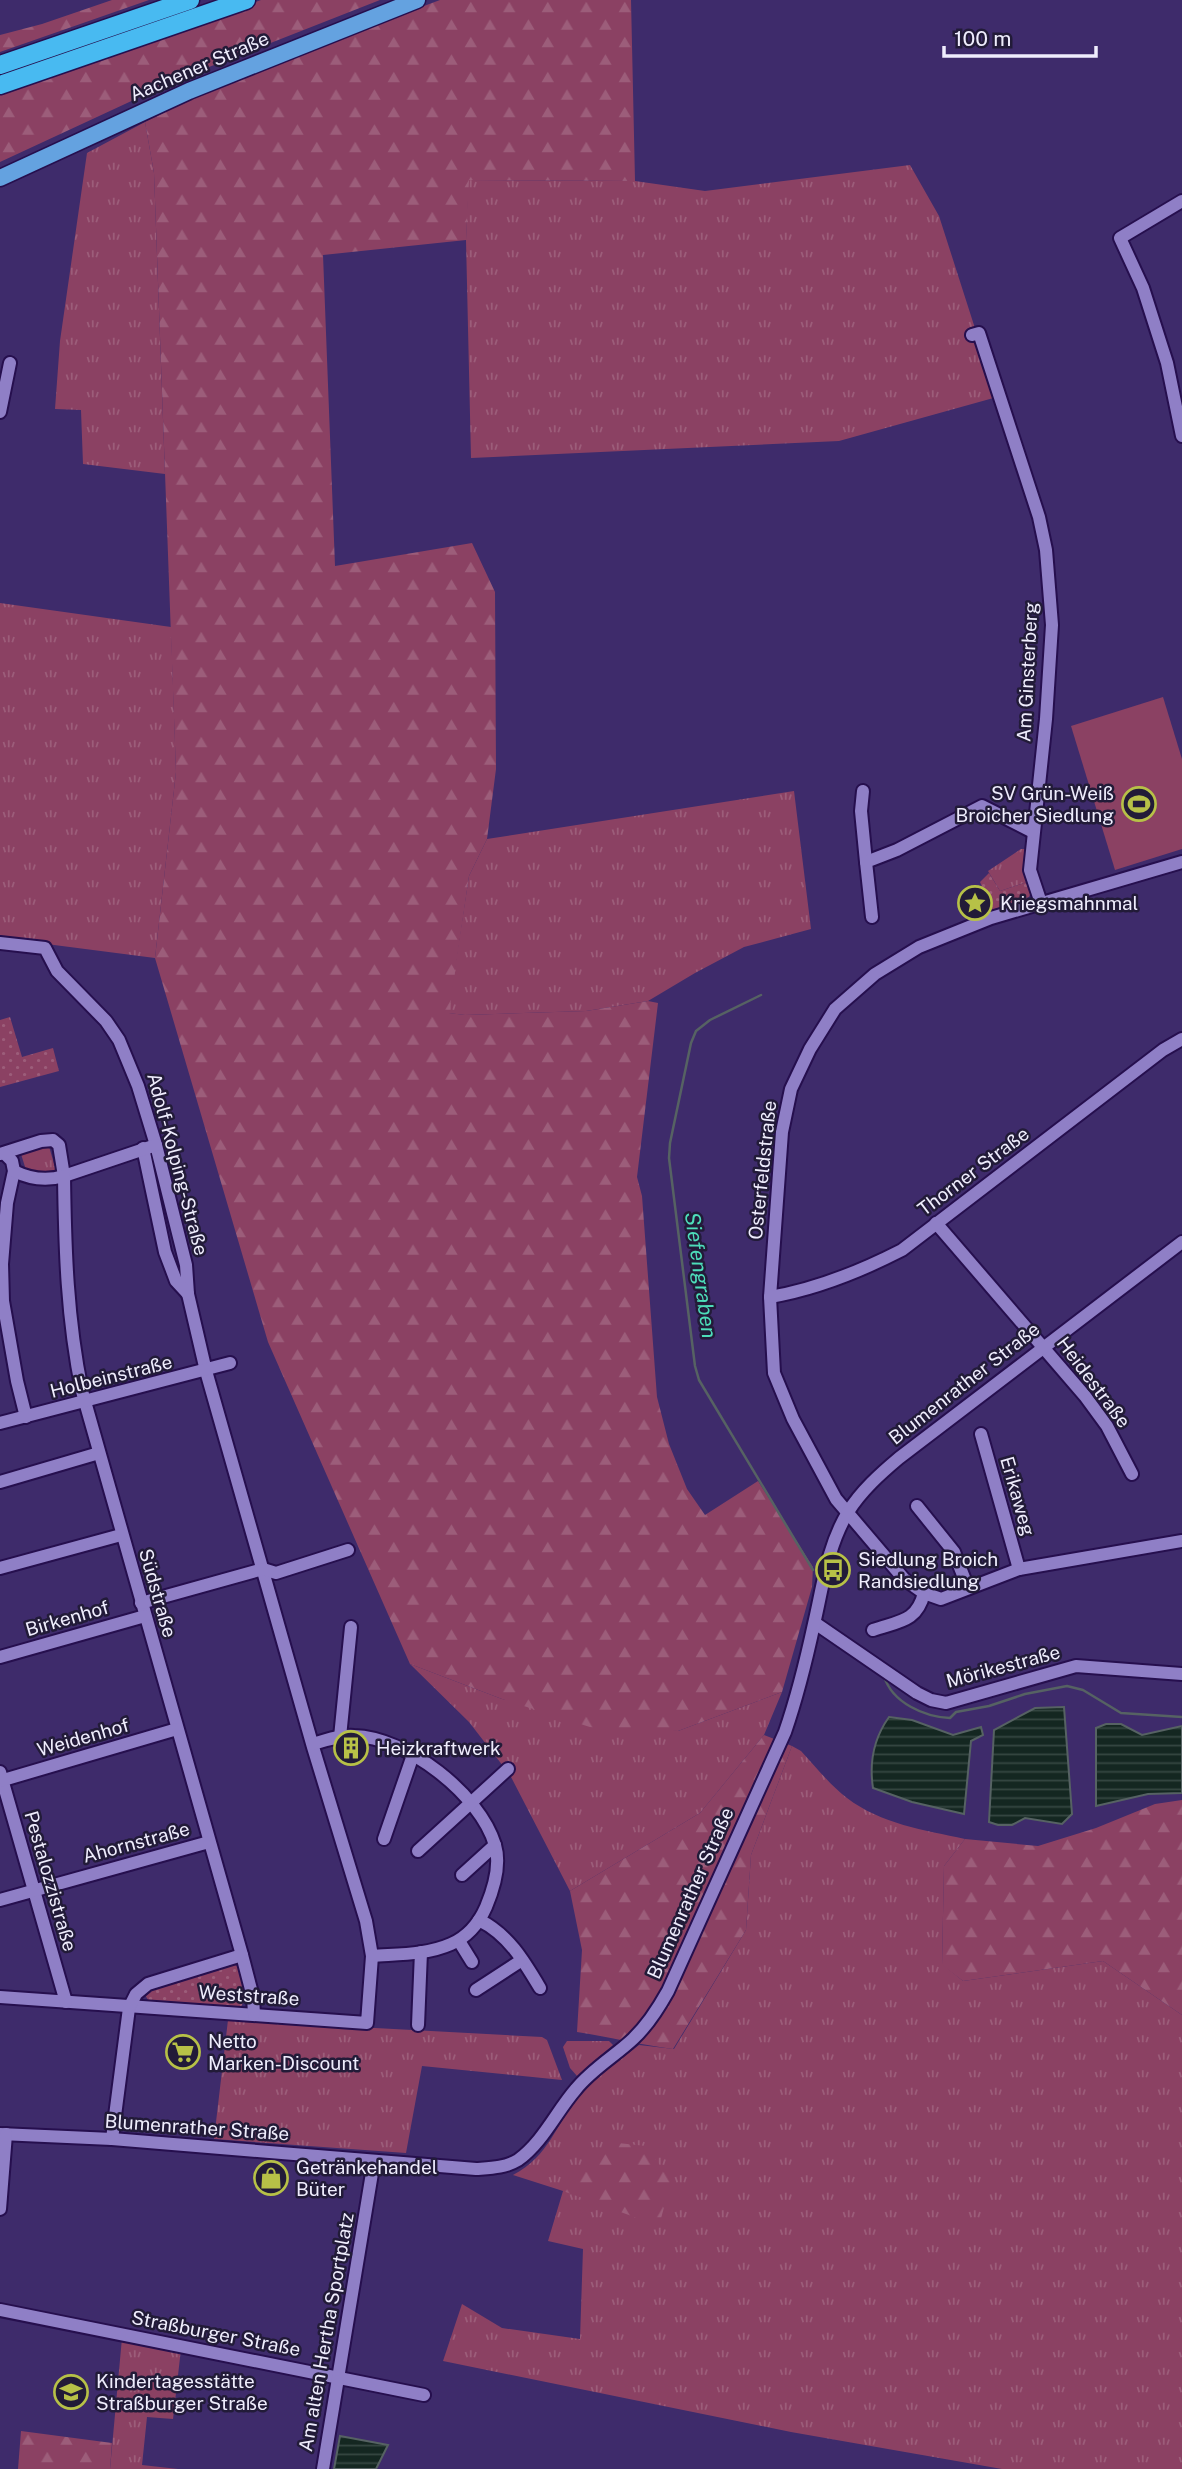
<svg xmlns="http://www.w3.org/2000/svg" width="1182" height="2469" font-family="'Public Sans',sans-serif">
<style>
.grass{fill:url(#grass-tufts)}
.forest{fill:url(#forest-firs)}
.park{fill:url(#park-dots)}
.garden{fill:#8b4163}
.water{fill:url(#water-rules);stroke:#566263;stroke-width:2}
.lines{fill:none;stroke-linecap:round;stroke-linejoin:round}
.stream{stroke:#566263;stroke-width:2.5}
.minor-casing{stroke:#260f4e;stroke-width:16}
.major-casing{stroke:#260f4e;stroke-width:19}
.highway-casing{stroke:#260f4e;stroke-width:21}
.minor{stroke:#8f7fc6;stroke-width:12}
.major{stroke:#64a2e0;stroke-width:16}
.highway{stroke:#48baf1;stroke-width:18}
.labels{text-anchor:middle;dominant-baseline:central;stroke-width:5;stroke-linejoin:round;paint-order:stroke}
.street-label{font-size:19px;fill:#efedfd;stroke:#221b38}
.poi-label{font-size:19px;fill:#efedfd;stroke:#221b38;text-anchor:start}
.water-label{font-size:21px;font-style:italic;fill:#4dddba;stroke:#221b38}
</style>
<defs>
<pattern id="grass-tufts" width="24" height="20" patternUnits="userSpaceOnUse" patternTransform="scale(1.75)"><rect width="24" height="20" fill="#8b4163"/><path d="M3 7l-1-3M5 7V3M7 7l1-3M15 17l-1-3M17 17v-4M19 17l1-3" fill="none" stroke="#9c5d7a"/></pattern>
<pattern id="forest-firs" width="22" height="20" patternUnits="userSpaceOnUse" patternTransform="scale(1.75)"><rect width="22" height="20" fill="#8b4163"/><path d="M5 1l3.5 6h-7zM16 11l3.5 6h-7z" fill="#9c5d7a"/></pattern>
<pattern id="park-dots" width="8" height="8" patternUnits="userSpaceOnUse" patternTransform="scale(1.75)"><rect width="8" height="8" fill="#8b4163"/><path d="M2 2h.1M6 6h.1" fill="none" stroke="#9c5d7a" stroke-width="1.8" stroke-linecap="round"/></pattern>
<pattern id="water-rules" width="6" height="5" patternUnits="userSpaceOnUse" patternTransform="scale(1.75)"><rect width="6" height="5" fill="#142721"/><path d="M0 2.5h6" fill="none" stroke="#364742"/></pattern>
</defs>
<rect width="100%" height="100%" fill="#3e2b6b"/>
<g class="grass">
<path d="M145,122L154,173L165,474L83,464L81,410L55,409L60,341L87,153Z"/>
<path d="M910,165L939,216L997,397L839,441L471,458L466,240L468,180L635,181L705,191Z"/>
<path d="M0,603L171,627L176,772L155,958L0,938Z"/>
<path d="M794,791L811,929L744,947L695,973L648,1001L586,1011L465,1015L448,1013L469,876L487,839Z"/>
<path d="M1021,849H1026L1027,882L1000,891L988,871Z"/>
<path d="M48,1143L57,1174L26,1170L21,1154L24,1150Z"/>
<path d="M410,1664L502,1699L678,1731L782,1692L764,1735L700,1813L570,1891L510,1775L469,1722Z"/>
<path d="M792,1746L801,1751C815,1766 830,1785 847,1798C881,1824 924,1830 965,1839L944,1866L942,1964L963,1981L1103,1961L1182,2015V2469H1002L791,2432L443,2361L462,2304L502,2328L580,2339L583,2249L548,2241L563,2191L513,2175C550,2156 555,2124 580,2096C597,2076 618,2061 639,2045L674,2049L746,1930L751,1855Z"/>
<path d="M228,2020L542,2037L547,2040L562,2080L422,2066L406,2153L214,2139Z"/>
<path d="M567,2041H609L613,2045L577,2076L570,2068L563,2047Z"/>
<path d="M122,2338L181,2349L173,2419L147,2417L142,2465L178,2469H110Z"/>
</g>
<g class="forest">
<path d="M112,0H149L0,52V35L42,24Z"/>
<path d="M261,0H380L181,78L0,162V93Z"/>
<path d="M440,0H631L635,181L469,180L466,240L323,255L335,566L472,543L495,592L496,769L487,839L469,876L449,1013L465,1015L586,1011L648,1001L658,1003L637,1177L642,1196L657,1397L669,1444L687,1489L705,1515L758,1481L813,1567L812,1587L782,1692L678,1731L593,1728L502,1699L410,1664L268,1342L155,958L176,772L154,173L145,122C240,73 340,37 440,0Z"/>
<path d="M764,1735L792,1746L751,1855L746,1930L673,2049C641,2045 610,2037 577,2032L582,1950L570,1891L700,1813Z"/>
<path d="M1182,1800V2015L1103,1961L963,1981L942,1965L944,1866L965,1839L1038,1846L1096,1828L1155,1804Z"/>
<path d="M618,2143L646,2146L671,2181L659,2226L563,2191Z"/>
<path d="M21,2431L112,2443L110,2469H18Z"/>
</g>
<g class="park">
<path d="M989,873L1000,891L1027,882L1031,892L1029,897L992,910L980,882Z"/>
<path d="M10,1017L22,1057L53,1048L59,1071L0,1087V1020Z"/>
<path d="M234,1965L238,1966C242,1980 250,1996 240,2008L150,2003L145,1995L150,1986Z"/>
</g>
<path class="garden" d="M1163,697L1182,759V849L1115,870L1071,726Z"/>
<g class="water">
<path d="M1064,1707L1072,1814L1062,1824L1025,1818L1012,1825H998L989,1822L994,1730L1035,1708Z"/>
<path d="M889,1717L912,1720L953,1735L981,1727L983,1735L971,1741L964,1814L912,1802L873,1788C869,1762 874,1738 889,1717Z"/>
<path d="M1106,1724H1121L1142,1735L1182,1726V1793L1148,1794L1096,1806V1728Z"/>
<path d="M340,2436L388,2445L376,2469H334Z"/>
</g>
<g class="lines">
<g class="stream">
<path d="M761,995L710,1020L696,1031L691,1043L670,1143L669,1158L695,1366L699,1380L813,1570"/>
<path d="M884,1676C892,1703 925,1717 950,1718L956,1712L989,1706L1025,1694L1067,1686L1083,1690L1121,1713L1182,1717"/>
</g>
<g class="minor-casing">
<g id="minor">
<path d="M1182,201L1120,238L1143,288L1167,363L1182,436"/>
<path d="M972,335L979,333L1039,517L1046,550L1052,625L1046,719L1030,870L1041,903"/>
<path d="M0,412L10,363"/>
<path d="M863,791L861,811L866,862"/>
<path d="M1182,862L991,918L919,947L875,974L835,1009L810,1049L791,1089L782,1132L770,1297L774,1373L793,1419L836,1499L904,1579L924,1593L941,1599L1019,1569L1182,1541"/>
<path d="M872,917L866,862L897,850L982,806L1033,832"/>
<path d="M0,943L45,948L57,971L106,1021L119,1040L138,1086L156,1145L186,1265L188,1294L206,1371L313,1747L366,1921L372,1956L367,2023L0,1997"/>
<path d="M143,1148L165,1252L176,1281L188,1294"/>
<path d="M0,1154L41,1141L53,1140L59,1145L64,1176L156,1145"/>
<path d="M5,1154L12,1161L14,1171L7,1203L2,1264L3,1301L17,1381L26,1417"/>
<path d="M14,1171C30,1179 47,1181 64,1176C65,1250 67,1318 82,1391L242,1955L253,1997L254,2014"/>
<path d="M936,1223L1085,1396L1107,1426L1132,1474"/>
<path d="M770,1297C817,1289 859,1272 902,1250L1163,1050L1182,1039"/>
<path d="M0,1423L230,1363"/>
<path d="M981,1434L1019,1569"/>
<path d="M0,1482L99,1453"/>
<path d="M917,1506L954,1552L968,1588"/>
<path d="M0,1568L121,1535"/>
<path d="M141,1603L263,1569L276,1573L348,1550"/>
<path d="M815,1623L917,1693L931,1700L946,1703L1076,1666L1182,1674"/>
<path d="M873,1630C899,1621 917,1622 924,1593"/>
<path d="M0,1657L145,1616"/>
<path d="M340,1737L351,1627"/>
<path d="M313,1744C326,1740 340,1735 354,1736C406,1737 480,1794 495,1845C501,1865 494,1888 486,1907C479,1923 467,1937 451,1944C426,1955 398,1954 372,1956"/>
<path d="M0,1772L66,2002"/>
<path d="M0,1781L177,1729"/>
<path d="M384,1839L413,1755"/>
<path d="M418,1851L508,1769"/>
<path d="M462,1875L495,1845"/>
<path d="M0,1900L209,1842"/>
<path d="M479,1920C508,1934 524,1961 540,1988"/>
<path d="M459,1941L472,1962"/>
<path d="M476,1990L522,1960"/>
<path d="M418,2025L421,1952"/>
<path d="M0,2134L112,2139L476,2169C490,2168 505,2168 518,2160C543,2142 556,2112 576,2089C592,2069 615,2056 633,2039C648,2025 658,2009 668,1991L785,1732C797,1697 806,1661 814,1624C823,1586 827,1547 848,1512C861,1491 880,1474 899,1458L1182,1242"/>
<path d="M112,2139L129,2008L136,1994L148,1984L242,1955"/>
<path d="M0,2209L6,2134"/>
<path d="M0,2310L424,2395"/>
<path d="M323,2469L374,2161"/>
</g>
</g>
<g class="major-casing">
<path id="major" d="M0,178L189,91L417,0"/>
</g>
<g class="highway-casing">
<g id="highway">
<path d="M0,65L190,0"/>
<path d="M0,85L246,0"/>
</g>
</g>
<use href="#minor" class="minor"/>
<use href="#major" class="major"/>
<use href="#highway" class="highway"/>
</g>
<defs>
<g id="stadium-ring" transform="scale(1.75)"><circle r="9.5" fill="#221b38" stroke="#b7c147" stroke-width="1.5"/><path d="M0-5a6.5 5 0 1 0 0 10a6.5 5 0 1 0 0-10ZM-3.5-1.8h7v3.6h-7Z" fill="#b7c147"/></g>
<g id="sight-ring" transform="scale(1.75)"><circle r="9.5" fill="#221b38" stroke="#b7c147" stroke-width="1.5"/><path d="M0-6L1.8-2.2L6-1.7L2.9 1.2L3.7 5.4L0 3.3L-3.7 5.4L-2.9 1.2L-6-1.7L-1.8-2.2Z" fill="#b7c147"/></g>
<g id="bus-ring" transform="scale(1.75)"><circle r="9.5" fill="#221b38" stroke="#b7c147" stroke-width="1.5"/><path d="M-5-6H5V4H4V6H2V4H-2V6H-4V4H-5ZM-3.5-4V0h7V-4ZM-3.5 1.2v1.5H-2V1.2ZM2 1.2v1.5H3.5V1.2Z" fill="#b7c147"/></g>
<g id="building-ring" transform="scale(1.75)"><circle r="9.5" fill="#221b38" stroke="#b7c147" stroke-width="1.5"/><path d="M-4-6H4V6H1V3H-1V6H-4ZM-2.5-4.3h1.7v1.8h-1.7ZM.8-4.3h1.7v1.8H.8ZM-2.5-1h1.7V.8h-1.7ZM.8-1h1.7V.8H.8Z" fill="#b7c147"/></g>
<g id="supermarket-ring" transform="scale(1.75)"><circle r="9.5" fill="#221b38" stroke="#b7c147" stroke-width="1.5"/><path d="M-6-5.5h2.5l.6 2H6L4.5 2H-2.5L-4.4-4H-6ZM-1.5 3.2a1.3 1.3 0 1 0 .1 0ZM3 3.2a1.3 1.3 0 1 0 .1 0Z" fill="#b7c147"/></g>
<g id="shop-ring" transform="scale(1.75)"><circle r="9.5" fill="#221b38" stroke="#b7c147" stroke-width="1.5"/><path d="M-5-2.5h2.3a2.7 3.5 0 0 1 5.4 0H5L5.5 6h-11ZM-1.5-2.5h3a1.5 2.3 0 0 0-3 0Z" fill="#b7c147"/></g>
<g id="school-ring" transform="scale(1.75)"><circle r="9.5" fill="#221b38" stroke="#b7c147" stroke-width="1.5"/><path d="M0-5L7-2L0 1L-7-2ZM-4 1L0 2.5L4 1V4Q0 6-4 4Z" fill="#b7c147"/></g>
</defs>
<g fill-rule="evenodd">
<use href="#stadium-ring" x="1139" y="804"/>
<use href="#sight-ring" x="975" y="903"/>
<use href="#bus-ring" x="833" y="1570"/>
<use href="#building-ring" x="351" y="1748"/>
<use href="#supermarket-ring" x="183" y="2052"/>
<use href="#shop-ring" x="271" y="2178"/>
<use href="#school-ring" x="71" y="2392"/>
</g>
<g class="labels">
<g class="street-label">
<text transform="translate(199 66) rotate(-23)">Aachener Straße</text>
<text transform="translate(1027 672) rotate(-87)">Am Ginsterberg</text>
<text transform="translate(178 1164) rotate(75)">Adolf-Kolping-Straße</text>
<text transform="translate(762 1170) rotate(-84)">Osterfeldstraße</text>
<text transform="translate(973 1171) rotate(-37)">Thorner Straße</text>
<text transform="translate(111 1376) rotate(-14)">Holbeinstraße</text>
<text transform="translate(1094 1382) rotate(53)">Heidestraße</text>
<text transform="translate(964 1383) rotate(-38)">Blumenrather Straße</text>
<text transform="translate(1018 1496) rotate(74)">Erikaweg</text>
<text transform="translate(158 1593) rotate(74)">Südstraße</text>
<text transform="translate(67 1618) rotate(-16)">Birkenhof</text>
<text transform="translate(1003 1666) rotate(-15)">Mörikestraße</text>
<text transform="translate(83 1737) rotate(-16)">Weidenhof</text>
<text transform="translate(136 1842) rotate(-15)">Ahornstraße</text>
<text transform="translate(51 1881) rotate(74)">Pestalozzistraße</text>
<text transform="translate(690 1893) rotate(-66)">Blumenrather Straße</text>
<text transform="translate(249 1995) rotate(4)">Weststraße</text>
<text transform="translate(197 2127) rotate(4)">Blumenrather Straße</text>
<text transform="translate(326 2332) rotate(-80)">Am alten Hertha Sportplatz</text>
<text transform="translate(216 2333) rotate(11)">Straßburger Straße</text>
</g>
<g class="poi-label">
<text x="1114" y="793" text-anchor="end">SV Grün-Weiß<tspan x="1114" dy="22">Broicher Siedlung</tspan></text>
<text x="1000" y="903">Kriegsmahnmal</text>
<text x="858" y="1559">Siedlung Broich<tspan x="858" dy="22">Randsiedlung</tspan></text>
<text x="376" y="1748">Heizkraftwerk</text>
<text x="208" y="2041">Netto<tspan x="208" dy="22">Marken-Discount</tspan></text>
<text x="296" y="2167">Getränkehandel<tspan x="296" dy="22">Büter</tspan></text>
<text x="96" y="2381">Kindertagesstätte<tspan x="96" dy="22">Straßburger Straße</tspan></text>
</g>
<g class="water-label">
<text transform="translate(701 1275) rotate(82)">Siefengraben</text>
</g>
</g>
<path d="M944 46v10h152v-10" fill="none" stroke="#efedfd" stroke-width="3.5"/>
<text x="954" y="46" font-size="21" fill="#efedfd" stroke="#221b38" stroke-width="5" paint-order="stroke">100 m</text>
</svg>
